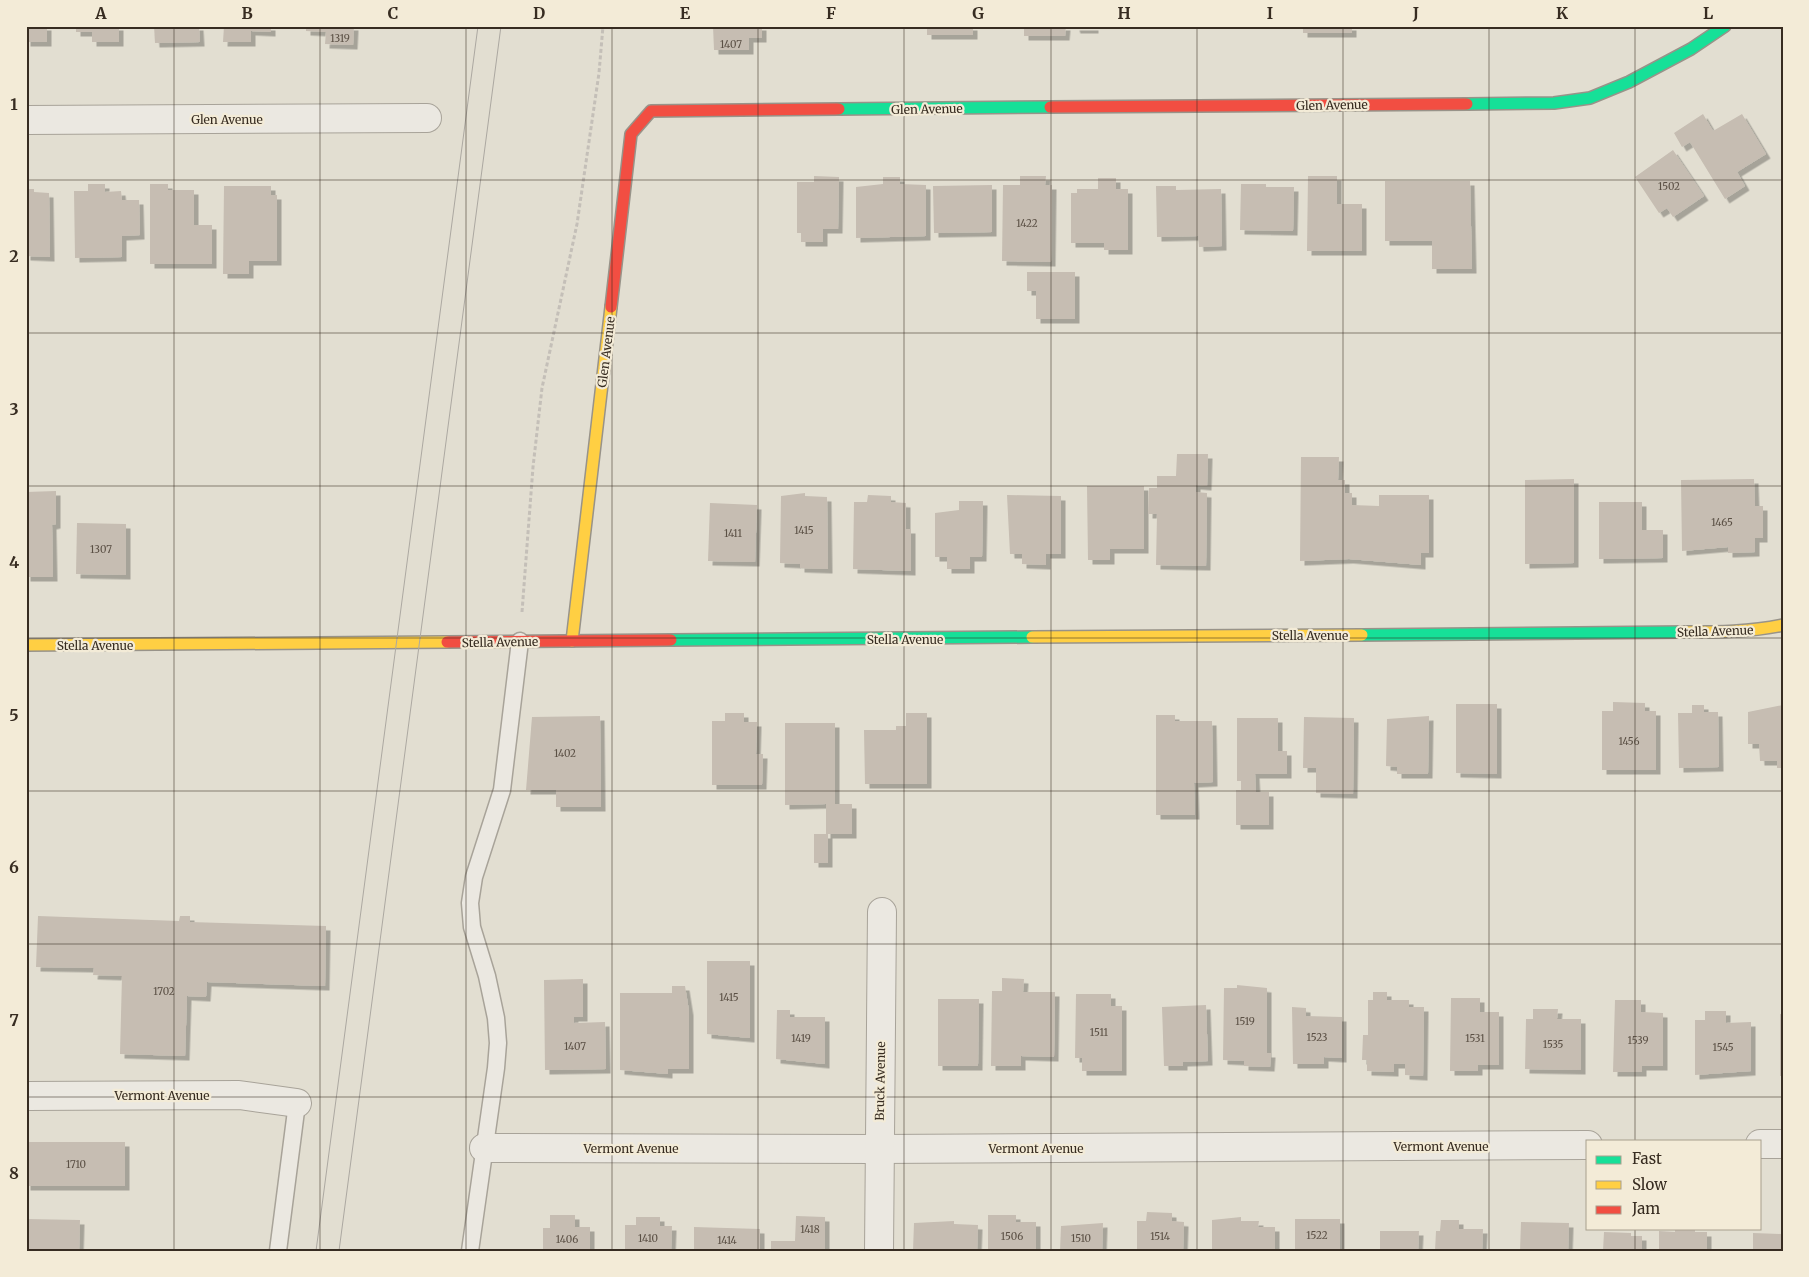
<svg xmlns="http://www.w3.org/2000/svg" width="1809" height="1277" font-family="Merriweather,serif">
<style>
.building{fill:#c6bdb2;filter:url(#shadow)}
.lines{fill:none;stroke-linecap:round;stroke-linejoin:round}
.lane-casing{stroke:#a8a399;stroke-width:19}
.street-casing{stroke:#a8a399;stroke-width:30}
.fast-casing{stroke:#989389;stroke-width:14}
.slow-casing{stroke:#989389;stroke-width:14}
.jam-casing{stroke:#989389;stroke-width:14}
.path{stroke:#c4bfb8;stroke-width:3;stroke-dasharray:4 2.5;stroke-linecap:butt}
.lane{stroke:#ebe8e1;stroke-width:16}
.street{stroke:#ebe8e1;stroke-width:28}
.fast{stroke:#16e098;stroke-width:11}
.slow{stroke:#ffcf43;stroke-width:11}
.jam{stroke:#f24e42;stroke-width:11}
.tram{stroke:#aca8a1;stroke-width:1}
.grid{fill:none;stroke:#372c21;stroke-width:1;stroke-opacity:0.55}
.labels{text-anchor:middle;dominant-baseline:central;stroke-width:4.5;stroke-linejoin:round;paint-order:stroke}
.number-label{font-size:10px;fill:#5b5045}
.street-label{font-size:12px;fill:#372c21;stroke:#f3ebd7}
.neatline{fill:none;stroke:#372c21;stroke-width:2}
.grid-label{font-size:16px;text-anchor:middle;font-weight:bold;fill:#372c21}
</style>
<defs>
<filter id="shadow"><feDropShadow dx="4.5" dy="4.5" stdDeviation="0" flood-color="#0004"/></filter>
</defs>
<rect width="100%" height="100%" fill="#e2ded1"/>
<g class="building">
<rect x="26" y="26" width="21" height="16"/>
<path d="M76,26H119V42H92V32H76Z"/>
<path d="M154,26H199L200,42L155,43Z"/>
<path d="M224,26H271V32L251,31V42H223Z"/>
<path d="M306,26H354L353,45L325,44L326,32L306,31Z"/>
<path d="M713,26H762V38H749V50H714Z"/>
<rect x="927" y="26" width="46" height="9"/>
<path d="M1024,26H1066L1065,36H1024Z"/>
<path d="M1075,26H1094V29H1076Z"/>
<rect x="1303" y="26" width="49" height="7"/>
<path d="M1703,114L1713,131L1742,114L1766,154L1737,172L1745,186L1725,199L1690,142L1682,147L1674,133Z"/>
<path d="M1673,150L1704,196L1673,217L1667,208L1659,213L1635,177Z"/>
<path d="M814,176L839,177L838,229H823V242H801V233H797V182H814Z"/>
<path d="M1020,176H1046L1045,185H1052L1051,262L1002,261L1003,185H1020Z"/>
<path d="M1308,176H1337V204H1362V251H1307Z"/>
<path d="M883,177H900V184L926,185V236L856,238V187L883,184Z"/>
<path d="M1098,178H1116V189H1128V250H1104V243H1071V193H1077V189H1098Z"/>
<path d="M1385,181H1470L1472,269H1432V241H1385Z"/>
<path d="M88,184H105V192L121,191L122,200H139L140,235L122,236V257L75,258L74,191H88Z"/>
<path d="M150,184H168V190H194V225H212V264H150Z"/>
<path d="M1241,184H1266V187H1294L1293,231L1240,230Z"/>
<path d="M992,185V232L934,233L933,186Z"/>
<path d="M224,186H271V195H277V261H249V274H223Z"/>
<path d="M1156,186H1176V190L1221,189L1222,246L1199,247L1198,236L1157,237Z"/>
<path d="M26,189H34V192L49,193L50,257L26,256Z"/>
<path d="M1027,272H1075V319H1036V291H1027Z"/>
<path d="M1177,454H1208L1207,486L1196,485V492L1207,493L1206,566L1156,565L1157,514H1148L1149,488H1157V476H1176Z"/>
<path d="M1301,457H1339L1338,480H1345V493H1352V505L1379,506V495H1429V553H1421V565L1349,559L1300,561Z"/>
<path d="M1574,479V563L1525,564V480Z"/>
<path d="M1754,479L1755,506H1763V538H1755V552L1728,553V547L1682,551L1681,480Z"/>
<path d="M1087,486H1144V549H1110V560H1088Z"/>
<path d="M56,491V524L52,525L53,577H26V492Z"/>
<path d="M805,493V496L827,497L828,569L800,568V564L780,563L781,496Z"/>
<path d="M868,495L891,496V502L906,503V529H911V571L853,569L854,502H867Z"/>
<path d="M1007,495L1061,496V554H1046V565L1022,564V554H1010Z"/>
<path d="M959,501H983L982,557H970V569H947V557H935V513L959,510Z"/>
<path d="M1599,502H1642V530H1663V558L1599,559Z"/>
<path d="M710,503L757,505L755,562L708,561Z"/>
<path d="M77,523L126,524V575L76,574Z"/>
<path d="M1613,702L1645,703V711H1656V770H1602V711H1613Z"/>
<path d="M1456,704H1497V774L1456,773Z"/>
<path d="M1692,705H1704V712H1718L1719,767L1679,768L1678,713H1692Z"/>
<path d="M1783,705V768H1777V761H1760L1759,744H1748V712Z"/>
<path d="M725,713H744V722H757L756,754H763L762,785H712V721H725Z"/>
<path d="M906,713H927V784H865L864,730H896V726H906Z"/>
<path d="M1156,715H1175V721H1212L1213,782L1194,783L1195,815H1156Z"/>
<path d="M600,716L601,807H556V790H526L532,717Z"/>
<path d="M1429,716L1428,774H1397V767L1386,766L1387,719Z"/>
<path d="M1304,717L1354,718L1353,794L1316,793V768H1303Z"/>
<path d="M1237,718H1278V751H1287V774H1255L1256,792H1269V825H1236V790H1241V781H1237Z"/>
<path d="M785,723H835V804H852V834H828V863H814V834H826V804L785,805Z"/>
<path d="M38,916L179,921L180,916H190V922L326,926L325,986L207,982L206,997L187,996L185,1056L120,1054L122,976L93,975L94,968L36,967Z"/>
<path d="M707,961H750V1038L707,1034Z"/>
<path d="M1002,978L1024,979L1023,992H1055L1054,1057L1021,1056V1066H991L992,991H1002Z"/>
<path d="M583,979V1017H574V1023L605,1022L606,1069L545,1070L544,980Z"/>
<path d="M1237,985L1267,988V1053H1271L1270,1067L1244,1066V1061L1223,1060L1224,988H1237Z"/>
<path d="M672,986H685L689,1011V1069H668V1074L620,1070V993H672Z"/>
<path d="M1373,992H1387V1000H1409V1007H1424L1423,1076L1405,1075V1064H1394V1072L1367,1071V1060H1362L1363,1035H1368V1000H1373Z"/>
<path d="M1076,994H1111V1006H1122V1071H1082V1058H1075Z"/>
<path d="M1451,998H1480V1012H1499V1065H1478V1071H1450Z"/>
<path d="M938,999H979L978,1066H938Z"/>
<path d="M1615,1000H1641V1012L1663,1013V1066H1642V1072H1613Z"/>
<path d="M1206,1005L1208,1061L1183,1062V1066H1164L1162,1007Z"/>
<path d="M1292,1007L1306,1008V1016L1342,1017V1058L1324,1057V1064H1293Z"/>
<path d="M1533,1009H1558L1557,1019H1581V1070L1525,1069L1526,1019H1533Z"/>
<path d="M777,1010H790V1017H825V1064L776,1059Z"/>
<path d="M1705,1011H1726V1023L1751,1022V1071L1695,1075V1020H1705Z"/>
<rect x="1780" y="1014" width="3" height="62"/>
<rect x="26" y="1142" width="99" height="44"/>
<path d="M1147,1212L1172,1213V1221L1184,1222L1183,1251H1137V1221H1146Z"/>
<path d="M550,1215H575V1227H590V1251H543V1228H550Z"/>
<path d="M988,1215H1016V1222H1036V1251H988Z"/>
<path d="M796,1216L825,1217V1251H771V1241H795Z"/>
<path d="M636,1217H660V1226H672L671,1251H625V1225H636Z"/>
<path d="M1241,1217V1221H1259L1258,1227H1275V1251H1212V1220Z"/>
<path d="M26,1219L80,1220L79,1251H26Z"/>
<rect x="1295" y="1219" width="45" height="32"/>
<path d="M1441,1220H1459V1229H1483L1482,1251H1435L1436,1231H1440Z"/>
<path d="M954,1221V1224L978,1225L977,1251H913L914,1223Z"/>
<path d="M1521,1222L1569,1223L1568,1251H1520Z"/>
<path d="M1103,1223L1102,1251H1060L1061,1226Z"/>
<path d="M694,1227L760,1229V1251H694Z"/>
<path d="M1675,1228H1695V1232H1707V1251H1659V1231L1675,1232Z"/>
<path d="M1380,1231H1419L1418,1251H1380Z"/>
<path d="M1604,1232L1631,1233V1236H1642V1251H1603Z"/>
<path d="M1753,1233L1783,1234V1251H1753Z"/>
</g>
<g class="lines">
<g class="lane-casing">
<g id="lane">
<path d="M278,1251L297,1103"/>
<path d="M470,1251L496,1068L498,1043L496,1018L487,976L472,927L470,903L474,877L502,790L520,641"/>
</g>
</g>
<g class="street-casing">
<g id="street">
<path d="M26,120L427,118"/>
<path d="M26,1096L239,1095L297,1103"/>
<path d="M1760,1144H1783"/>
<path d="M484,1148L879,1149L1588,1145"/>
<path d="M879,1251L882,912"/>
</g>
</g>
<g class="fast-casing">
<g id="fast">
<path d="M1467,104L1554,103L1590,98L1629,82L1691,49L1725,26"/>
<path d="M839,109L1050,107"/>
<path d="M1362,635L1684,632"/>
<path d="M671,640L1032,637"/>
</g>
</g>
<g class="slow-casing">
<g id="slow">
<path d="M1684,632C1717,632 1750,632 1783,625"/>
<path d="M1032,637L1362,635"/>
<path d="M572,641L611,307"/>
<path d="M26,645L447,642"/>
</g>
</g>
<g class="jam-casing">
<g id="jam">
<path d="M1050,107L1467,104"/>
<path d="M611,307L631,134L651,111L839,109"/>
<path d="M447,642L671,640"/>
</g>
</g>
<path class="path" d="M522,612L533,467L542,388L577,224L599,73L603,26"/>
<use href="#lane" class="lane"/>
<use href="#street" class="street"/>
<use href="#fast" class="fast"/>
<use href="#slow" class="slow"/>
<use href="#jam" class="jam"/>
<g class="tram">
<path d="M316,1251L478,26"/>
<path d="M339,1251L501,26"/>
</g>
</g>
<path class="grid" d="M174,26V1251M320,26V1251M466,26V1251M612,26V1251M758,26V1251M904,26V1251M1051,26V1251M1197,26V1251M1343,26V1251M1489,26V1251M1635,26V1141M26,180H1783M26,333H1783M26,486H1783M26,638H1783M26,791H1783M26,944H1783M26,1097H1783M1635,1228V1251"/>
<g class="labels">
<g class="number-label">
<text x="340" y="38">1319</text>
<text x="731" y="44">1407</text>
<text x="1669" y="186">1502</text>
<text x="1027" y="223">1422</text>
<text x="1722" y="522">1465</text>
<text x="804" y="530">1415</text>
<text x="733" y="533">1411</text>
<text x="101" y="549">1307</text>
<text x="1629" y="741">1456</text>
<text x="565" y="753">1402</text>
<text x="164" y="991">1702</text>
<text x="729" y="997">1415</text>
<text x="1245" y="1021">1519</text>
<text x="1099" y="1032">1511</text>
<text x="1317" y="1037">1523</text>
<text x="801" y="1038">1419</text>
<text x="1475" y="1038">1531</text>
<text x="1638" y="1040">1539</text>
<text x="1553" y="1044">1535</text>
<text x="575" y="1046">1407</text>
<text x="1723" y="1047">1545</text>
<text x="76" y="1164">1710</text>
<text x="810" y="1229">1418</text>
<text x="1317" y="1235">1522</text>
<text x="1012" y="1236">1506</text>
<text x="1160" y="1236">1514</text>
<text x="648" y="1238">1410</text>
<text x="1081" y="1238">1510</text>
<text x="567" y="1239">1406</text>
<text x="727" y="1240">1414</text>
</g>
<g class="street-label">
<text transform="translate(1332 105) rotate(-1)">Glen Avenue</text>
<text transform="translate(927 109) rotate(-1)">Glen Avenue</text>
<text x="227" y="119">Glen Avenue</text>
<text transform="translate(606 352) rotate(-83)">Glen Avenue</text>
<text transform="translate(1715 631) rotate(-2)">Stella Avenue</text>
<text x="1310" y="635">Stella Avenue</text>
<text x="905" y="639">Stella Avenue</text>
<text transform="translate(500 642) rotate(-1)">Stella Avenue</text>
<text x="95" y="645">Stella Avenue</text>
<text transform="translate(880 1081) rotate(-89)">Bruck Avenue</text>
<text x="162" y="1095">Vermont Avenue</text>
<text x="1441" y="1146">Vermont Avenue</text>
<text x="631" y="1148">Vermont Avenue</text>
<text x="1036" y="1148">Vermont Avenue</text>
</g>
</g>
<rect width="1809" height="1277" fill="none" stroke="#f3ebd7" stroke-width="55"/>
<rect x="1586" y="1140" width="175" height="90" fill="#f3ebd7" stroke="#a89f8e"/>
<rect x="1596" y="1156" width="25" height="8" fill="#16e098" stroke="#a89f8e"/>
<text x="1632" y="1164" font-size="15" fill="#372c21">Fast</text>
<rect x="1596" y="1181" width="25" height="8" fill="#ffcf43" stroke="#a89f8e"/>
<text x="1632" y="1190" font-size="15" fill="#372c21">Slow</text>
<rect x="1596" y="1206" width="25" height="8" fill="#f24e42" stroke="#a89f8e"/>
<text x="1632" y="1214" font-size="15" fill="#372c21">Jam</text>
<rect x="28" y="28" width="1754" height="1222" class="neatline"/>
<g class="grid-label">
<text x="101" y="19">A</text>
<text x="247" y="19">B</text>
<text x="393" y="19">C</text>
<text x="539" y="19">D</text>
<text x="685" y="19">E</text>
<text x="831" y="19">F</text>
<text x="978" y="19">G</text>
<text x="1124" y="19">H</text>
<text x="1270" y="19">I</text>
<text x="1416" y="19">J</text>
<text x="1562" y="19">K</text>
<text x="1708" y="19">L</text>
<text x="14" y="110">1</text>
<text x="14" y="262">2</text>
<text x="14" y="415">3</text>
<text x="14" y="568">4</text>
<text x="14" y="721">5</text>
<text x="14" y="873">6</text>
<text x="14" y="1026">7</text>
<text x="14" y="1179">8</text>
</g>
</svg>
